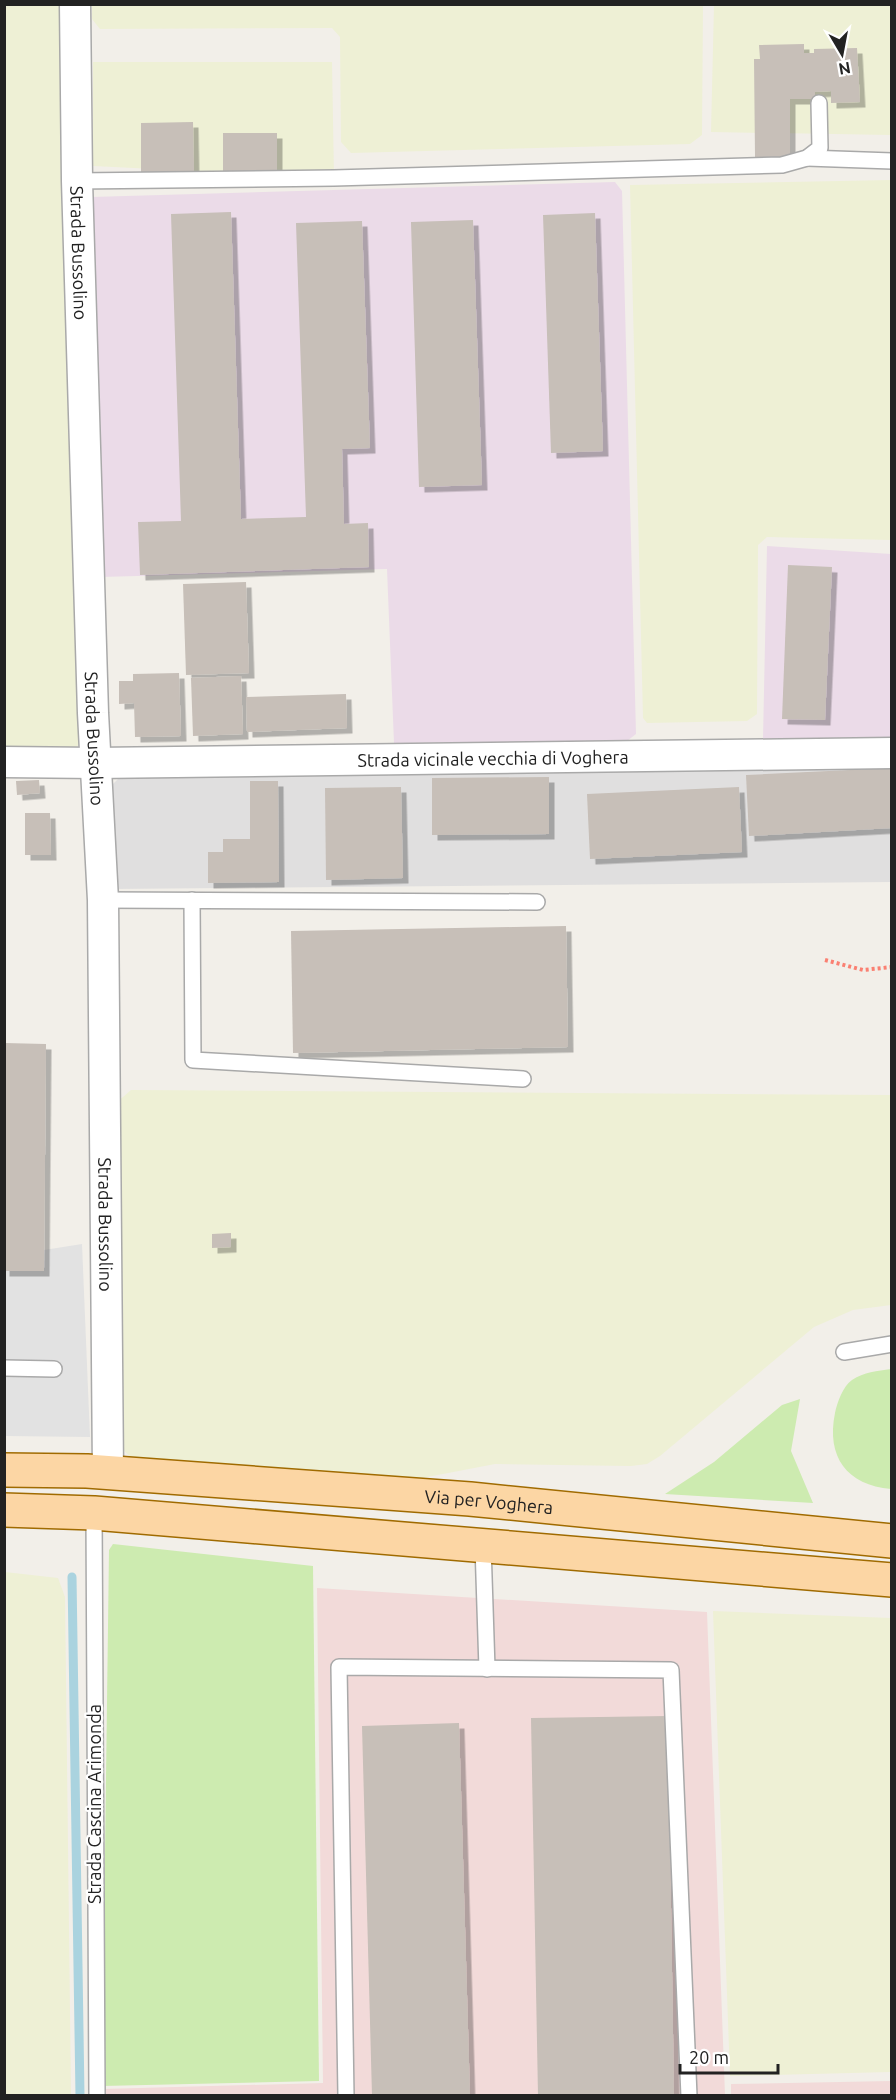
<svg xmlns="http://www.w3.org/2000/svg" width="896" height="2100" font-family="Ubuntu,sans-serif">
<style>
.residential{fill:#e0dfdf}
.commercial{fill:#f2dad9}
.industrial{fill:#ebdbe8}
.farmland{fill:#eef0d5}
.grass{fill:#cdebb0}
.parking{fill:#e2e2e2}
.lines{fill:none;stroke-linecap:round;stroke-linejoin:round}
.stream{stroke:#aad3df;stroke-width:9}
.building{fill:#c7bfb8;filter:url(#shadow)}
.service-casing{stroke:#a9a9a9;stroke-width:18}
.minor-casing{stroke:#a9a9a9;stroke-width:33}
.primary-casing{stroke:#a06b00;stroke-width:36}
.path{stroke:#fa8072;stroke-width:4;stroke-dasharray:3 3;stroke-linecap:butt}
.service{stroke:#fff;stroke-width:15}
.minor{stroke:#fff;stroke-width:30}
.primary{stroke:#fcd6a4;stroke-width:33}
.labels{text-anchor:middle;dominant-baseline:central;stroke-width:4.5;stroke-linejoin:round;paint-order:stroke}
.street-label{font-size:18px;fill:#222;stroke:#fff}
</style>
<defs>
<filter id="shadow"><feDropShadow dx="5.5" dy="5.5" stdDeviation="0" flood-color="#0004"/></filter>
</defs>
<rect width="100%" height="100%" fill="#f2efe9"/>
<path class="residential" d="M891,759V882L112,889L110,787L121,776Z"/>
<g class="commercial">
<path d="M317,1588L707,1612L725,2095L103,2096V2089L323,2083Z"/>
<path d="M891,2081V2095H731V2084Z"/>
</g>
<g class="industrial">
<path d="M615,182L622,191L636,734L627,741L394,743L387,569L100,577L91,197Z"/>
<path d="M767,546L891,554V737L763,739Z"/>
</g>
<g class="farmland">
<path d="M5,5H66L81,743L71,751L5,750Z"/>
<path d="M92,5H703L702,135L690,144L351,153L341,142L340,37L332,28L100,29L92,19Z"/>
<path d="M714,5H891V135L711,132Z"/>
<path d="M93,62H332L334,178L93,166Z"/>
<path d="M891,180V540L767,537L758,545L757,714L747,721L647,723L643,718L630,185Z"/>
<path d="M131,1090L891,1095V1305L853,1310L814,1327L660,1456L647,1464L631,1466L495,1464L417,1479L135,1461L122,1449L115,1104Z"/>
<path d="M5,1572L58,1578L65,1597L71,2095H5Z"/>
<path d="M713,1611L891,1618V2072L730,2076Z"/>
</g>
<g class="grass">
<path d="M891,1369H892L891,1489C847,1485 826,1457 835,1413C837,1403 843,1386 852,1380C864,1372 877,1371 891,1369Z"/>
<path d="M800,1399L791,1451L813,1503L665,1494L714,1462L782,1405Z"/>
<path d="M113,1544L313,1566L319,2081L102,2086L109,1550Z"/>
</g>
<path class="parking" d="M82,1244L90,1437L5,1436V1271L44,1250Z"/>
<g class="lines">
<path class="stream" d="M72,1577L80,2096"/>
</g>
<g class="building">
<path d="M804,44V53H814V49L857,48L860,102L831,103V91L815,92V99H790V157H755L754,59H760L759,45Z"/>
<path d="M193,122L194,172L141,173V123Z"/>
<path d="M223,133H277V172L223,173Z"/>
<path d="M231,212L241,519L306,517L296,223L362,221L370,448L342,449L344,524L368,523L369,567L140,575L138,522L181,521L171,214Z"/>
<path d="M595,213L603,451L551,453L543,215Z"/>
<path d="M473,220L482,485L419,487L411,222Z"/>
<path d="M788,565L832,567L825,720L782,719Z"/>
<path d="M246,582L249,673L186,675L183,584Z"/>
<path d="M179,673L181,736L135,737L134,703L119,704V681H133V674Z"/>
<path d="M241,676L243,734L193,736L191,678Z"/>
<path d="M346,694L347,728L247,732L246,697Z"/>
<path d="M892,768V828L749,836L746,775Z"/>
<path d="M549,777V834L432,835V778Z"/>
<path d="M39,780L40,793L17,795L16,781Z"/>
<path d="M250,781H278L279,882L208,883V852H223V839H250Z"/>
<path d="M401,787L403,878L326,880L325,788Z"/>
<path d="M739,787L742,852L590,859L587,794Z"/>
<path d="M25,813H50L51,855H25Z"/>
<path d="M566,926L568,1047L293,1053L291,931Z"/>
<path d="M4,1043L46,1044L44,1271H4Z"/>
<path d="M231,1233V1247L212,1248V1234Z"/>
<path d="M668,1716L674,2096H538L531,1718Z"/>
<path d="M459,1723L470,2096H372L362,1726Z"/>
</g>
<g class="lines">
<g class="service-casing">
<g id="service">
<path d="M807,158L892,161"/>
<path d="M77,181L334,178L782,165L807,158L820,148L819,103"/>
<path d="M103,900L537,902"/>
<path d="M192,900L193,1060L523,1079"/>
<path d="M844,1352L892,1344"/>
<path d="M4,1368L54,1369"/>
<path d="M94,1513L97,2096"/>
<path d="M483,1546L487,1669"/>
<path d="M346,2096L339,1667L671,1670L689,2096"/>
</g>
</g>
<g class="minor-casing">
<g id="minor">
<path id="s1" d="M75,4L77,181L93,713L103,900L108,1473"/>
<path id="s2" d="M4,762L96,763L892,753"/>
</g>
</g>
<g class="primary-casing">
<g id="primary">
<path id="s3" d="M4,1470L87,1471L470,1499L892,1541"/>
<path d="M4,1510L94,1513L892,1580"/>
</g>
</g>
<path class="path" d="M825,960L863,970L892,967"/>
<use href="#service" class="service"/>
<use href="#minor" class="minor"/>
<use href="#primary" class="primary"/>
</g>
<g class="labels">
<g class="street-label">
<text stroke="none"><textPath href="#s1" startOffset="249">Strada Bussolino</textPath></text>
<text stroke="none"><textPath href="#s1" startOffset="735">Strada Bussolino</textPath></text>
<text stroke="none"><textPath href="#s2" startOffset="489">Strada vicinale vecchia di Voghera</textPath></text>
<text stroke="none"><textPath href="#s1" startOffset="1221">Strada Bussolino</textPath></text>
<text stroke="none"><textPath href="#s3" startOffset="486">Via per Voghera</textPath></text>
<text transform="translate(94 1804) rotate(-90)">Strada Cascina Arimonda</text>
</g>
</g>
<rect width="896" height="2100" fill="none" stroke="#222222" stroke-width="12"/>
<g transform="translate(842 54) rotate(170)" stroke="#ffffff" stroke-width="4.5" paint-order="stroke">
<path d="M0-4.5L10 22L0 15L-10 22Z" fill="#222222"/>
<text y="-9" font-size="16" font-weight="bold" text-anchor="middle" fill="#222222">N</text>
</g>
<path d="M680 2064v9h98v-9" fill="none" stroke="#222222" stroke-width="3"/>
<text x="689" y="2064" font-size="18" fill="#222222" stroke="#ffffff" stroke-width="4.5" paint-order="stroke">20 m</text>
</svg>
